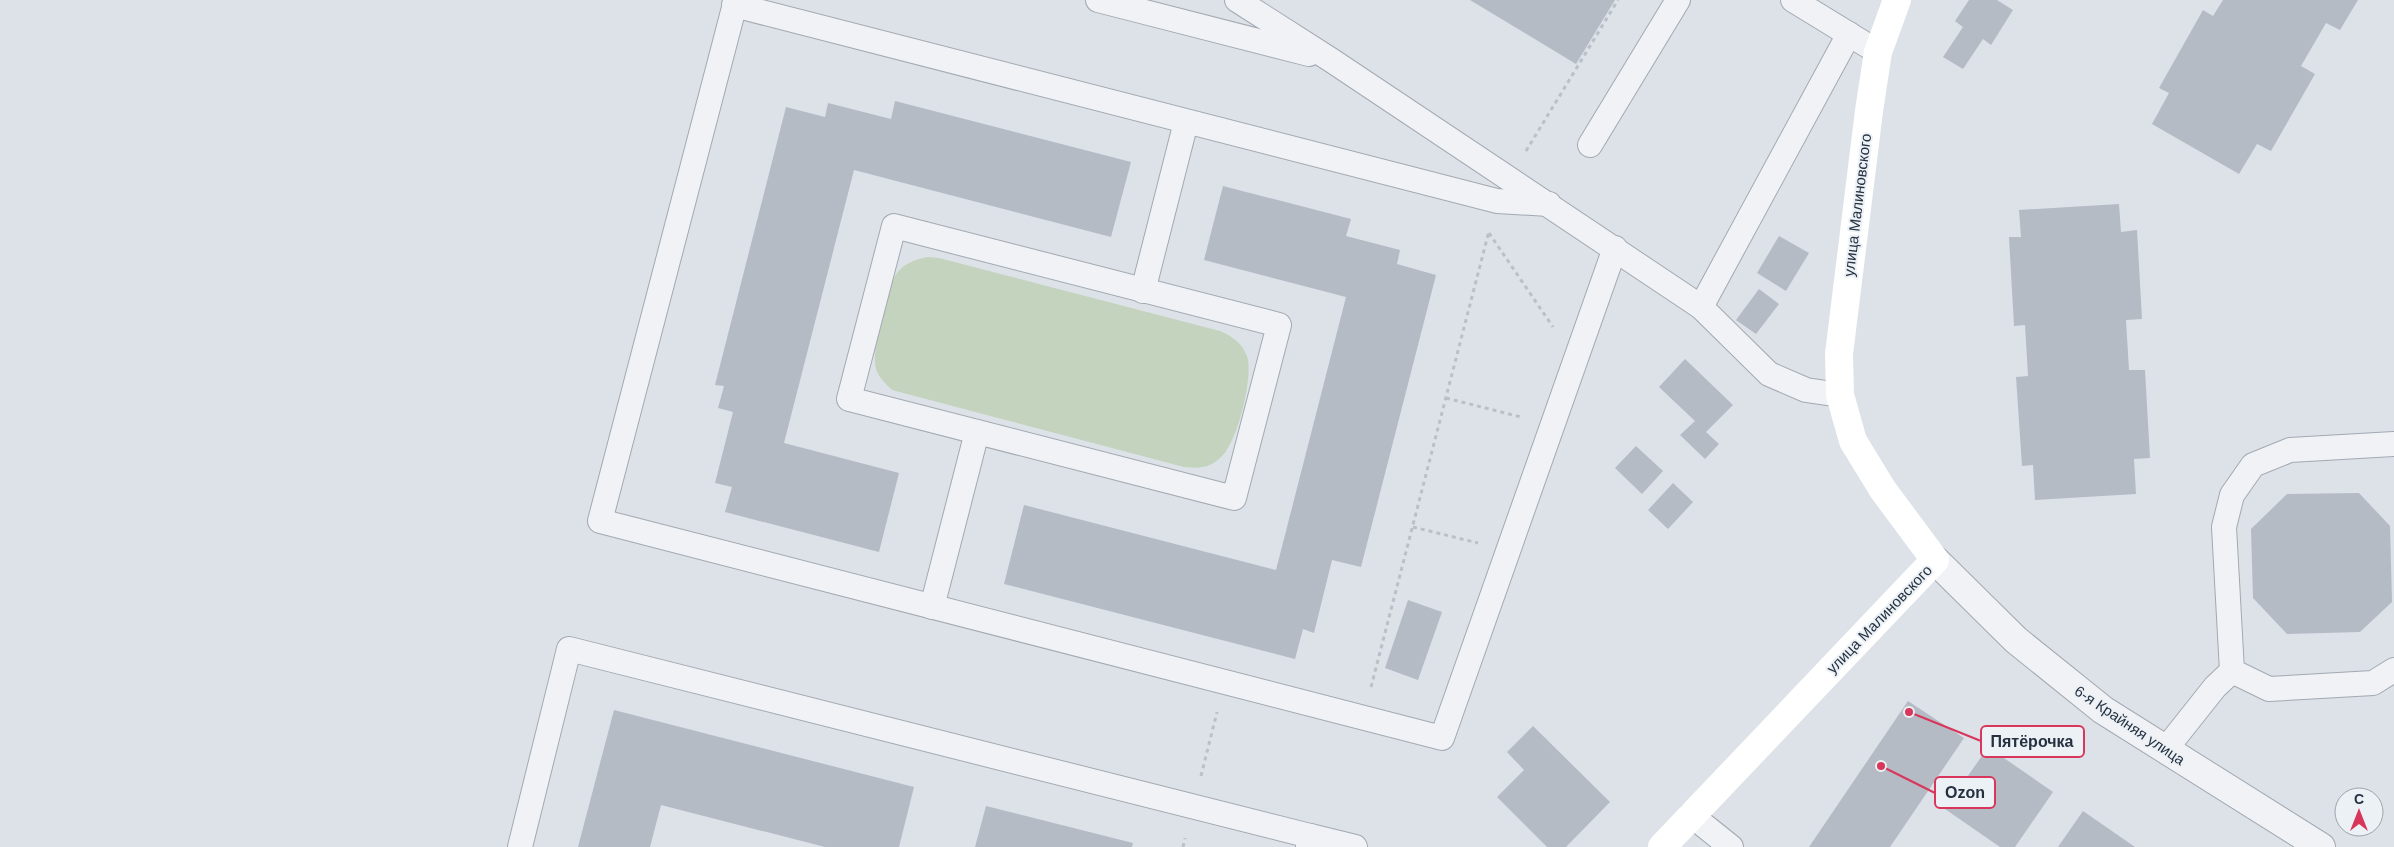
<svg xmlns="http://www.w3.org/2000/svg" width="2394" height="847" font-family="Arial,sans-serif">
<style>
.green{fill:#c4d3bd}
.building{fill:#b4bbc5}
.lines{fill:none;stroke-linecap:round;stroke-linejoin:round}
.lane-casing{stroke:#a2a9b2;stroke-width:26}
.street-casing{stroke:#a2a9b2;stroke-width:30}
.path{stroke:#bbc0c7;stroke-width:3;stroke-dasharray:4 4;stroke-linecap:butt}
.lane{stroke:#f0f2f6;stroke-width:24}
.street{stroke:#f0f2f6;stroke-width:28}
.secondary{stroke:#fff;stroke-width:28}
.labels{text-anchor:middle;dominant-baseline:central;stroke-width:4;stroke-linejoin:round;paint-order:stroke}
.street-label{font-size:15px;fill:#253140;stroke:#ecf1f6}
.leader{fill:none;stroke:#d8365b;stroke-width:2}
.callout-dot{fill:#d8365b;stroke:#ecf1f6;stroke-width:2}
.callout{fill:#ecf1f6;stroke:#d8365b;stroke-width:2}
.callout-label{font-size:16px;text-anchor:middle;font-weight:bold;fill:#253140}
</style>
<rect width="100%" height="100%" fill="#dde2e8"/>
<path class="green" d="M927,257L939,258L1220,331C1232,336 1242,343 1247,356C1254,376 1237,445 1220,458C1210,468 1197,469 1184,467L892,390C886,384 879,378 876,369C871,352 885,292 895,276C902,264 914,260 927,257Z"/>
<g class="building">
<path d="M1470,0H1615L1576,64Z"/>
<path d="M1969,0H1997L2013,10L1991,45L1983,39L1963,69L1943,57L1963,27L1955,21Z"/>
<path d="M2223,0H2358L2340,30L2326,23L2301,66L2315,74L2271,151L2257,144L2239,174L2152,124L2169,93L2159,88L2203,10L2213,16Z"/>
<path d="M895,101L1131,162L1111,237L854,170L784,443L899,473L879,552L725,512L732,487L715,483L733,412L718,408L724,386L715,385L786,107L825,117L828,103L891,119Z"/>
<path d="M1223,186L1351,219L1346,236L1400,250L1397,264L1436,275L1361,567L1332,560L1314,633L1303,629L1295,659L1004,584L1024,505L1276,570L1346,297L1204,260Z"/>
<path d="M2119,204L2121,232L2137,230L2142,319L2126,320L2129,370H2145L2150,458L2134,459L2136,494L2035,500L2033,465L2022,466L2016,377L2028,376L2025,325L2014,326L2009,237H2021L2019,210Z"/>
<path d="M1779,236L1809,253L1786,291L1757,273Z"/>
<path d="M1759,289L1779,304L1756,334L1736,320Z"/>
<path d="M1685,359L1733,405L1706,432L1719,444L1705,459L1680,435L1695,421L1659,387Z"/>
<path d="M1636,446L1663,471L1642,494L1615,468Z"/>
<path d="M1673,483L1693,502L1668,529L1648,510Z"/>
<path d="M2359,493L2390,526L2392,602L2360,632L2287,634L2253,598L2251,529L2287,494Z"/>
<path d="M1408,600L1442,612L1418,680L1385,668Z"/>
<path d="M1908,701L1964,738L1890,847H1809Z"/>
<path d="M614,710L914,787L899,847H825L661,805L650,847H578Z"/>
<path d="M1533,726L1610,802L1566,847H1547L1497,797L1524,770L1507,752Z"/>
<path d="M1988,747L2053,792L2015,847H2000L1945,809Z"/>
<path d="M986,806L1133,843L1132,847H975Z"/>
<path d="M2083,811L2135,847H2058Z"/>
</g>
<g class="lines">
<g class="lane-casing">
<g id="lane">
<path d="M736,0L600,521L1442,738L1615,248"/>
<path d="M1098,0L1309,54"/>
<path d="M1237,0L1331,60L1701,307L1769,374L1806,390L1840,395"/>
<path d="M1793,0L1878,52"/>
<path d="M734,5L1497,201L1549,204"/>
<path d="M1590,145L1678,0"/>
<path d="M894,226L1279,325L1234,498L849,399Z"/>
<path d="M1143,291L1186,122"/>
<path d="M1701,307L1849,34"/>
<path d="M2394,444L2290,450L2253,465L2232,495L2224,527L2232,671L2269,689L2373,683L2394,670"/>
<path d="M932,607L977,432"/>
<path d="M2165,750L2215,687L2232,671"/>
<path d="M1691,815L1731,847"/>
<path d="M1310,836L1355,847"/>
<path d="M520,847L569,649L1310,836L1308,847"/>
</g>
</g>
<g class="street-casing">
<path id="street" d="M1935,560L2016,640L2103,710L2321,847"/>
</g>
<g class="path">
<path d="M1526,151L1618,0"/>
<path d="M1489,233L1553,327"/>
<path d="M1446,398L1521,417"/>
<path d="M1413,527L1478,543"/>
<path d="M1371,687L1489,231"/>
<path d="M1201,776L1217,712"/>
<path d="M1183,847L1185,838"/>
</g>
<use href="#lane" class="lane"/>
<use href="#street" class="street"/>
<path class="secondary" d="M1662,847L1935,560L1883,490L1853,441L1840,395L1839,354L1869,111L1878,52L1897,0"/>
</g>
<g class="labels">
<g class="street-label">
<text transform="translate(1857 205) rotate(-83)">улица Малиновского</text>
<text transform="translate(1879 619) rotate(-46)">улица Малиновского</text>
<text transform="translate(2130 725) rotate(34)">6-я Крайняя улица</text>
</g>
</g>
<path class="leader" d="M1909 712L1981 741M1881 766L1935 793"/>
<g class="callout-dot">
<circle cx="1909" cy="712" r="5"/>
<circle cx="1881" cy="766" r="5"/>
</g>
<g class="callout">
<rect x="1981" y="726" width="103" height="31" rx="5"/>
<rect x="1935" y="777" width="60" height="31" rx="5"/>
</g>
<g class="callout-label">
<text x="2032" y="747">Пятёрочка</text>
<text x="1965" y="798">Ozon</text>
</g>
<g transform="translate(2359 812)"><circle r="24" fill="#ecf1f6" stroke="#9ca4ad"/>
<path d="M0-4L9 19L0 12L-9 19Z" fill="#d8365b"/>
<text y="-8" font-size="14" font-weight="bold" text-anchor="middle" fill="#253140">С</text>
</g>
</svg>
